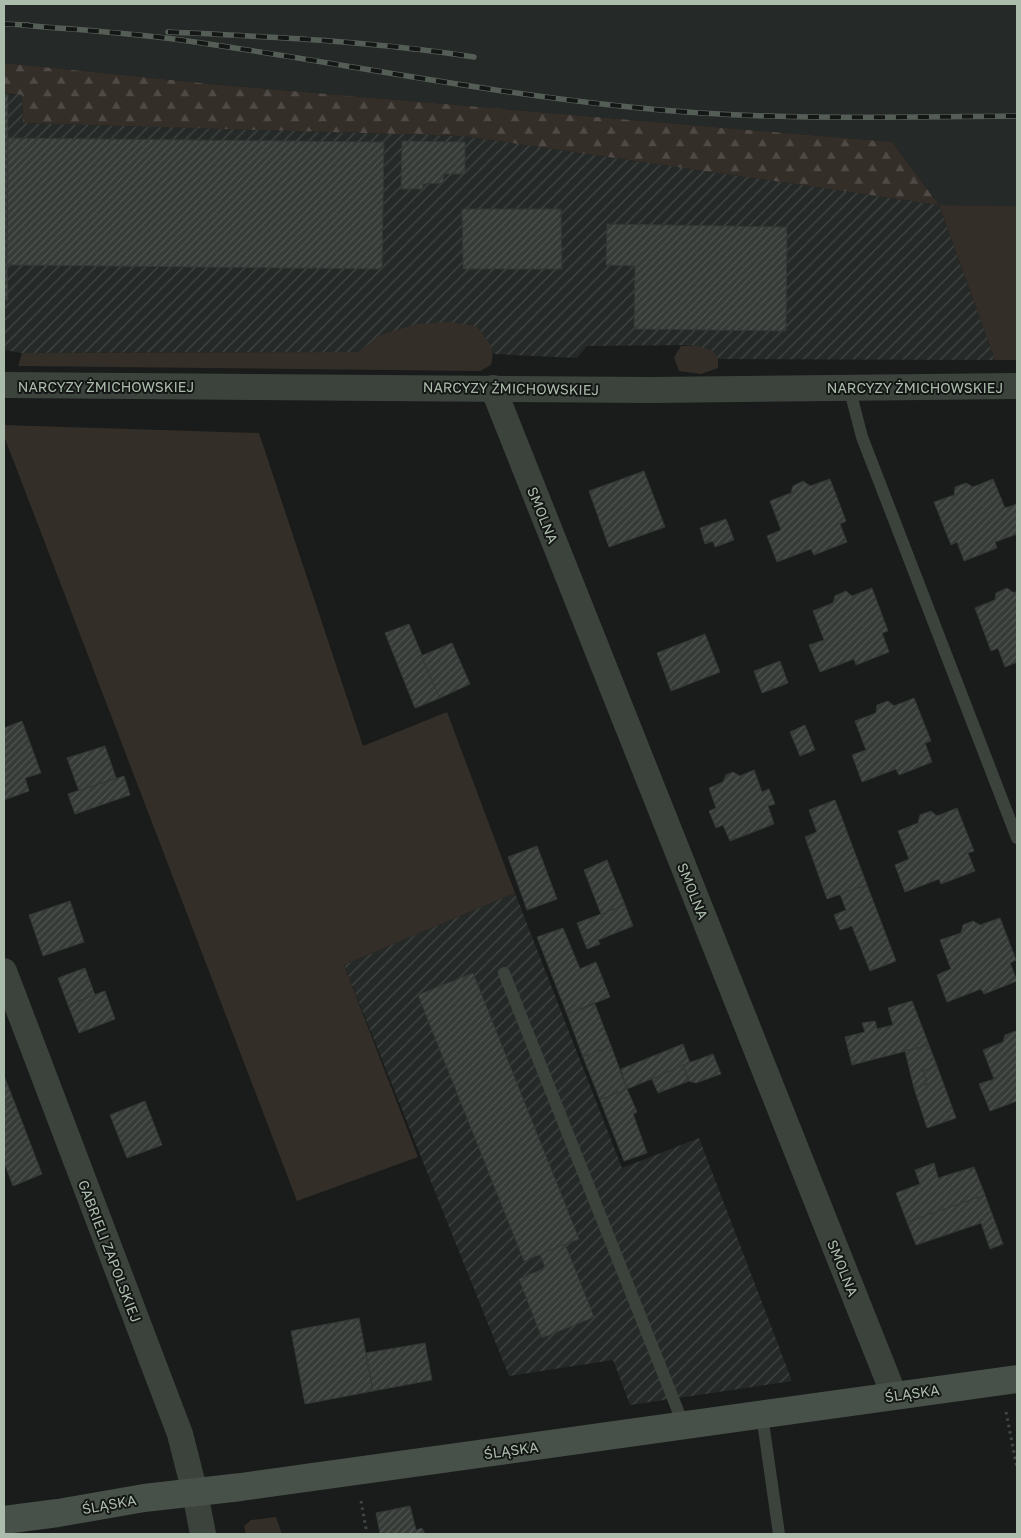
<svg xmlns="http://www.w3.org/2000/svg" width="1021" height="1538" font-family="'Golos Text',sans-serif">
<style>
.built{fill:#252927}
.industrial{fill:url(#industrial-furrows)}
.green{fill:#342e29}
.forest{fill:url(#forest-firs)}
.building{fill:url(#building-hatch);stroke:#333835}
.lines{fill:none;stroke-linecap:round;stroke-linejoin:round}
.path{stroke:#404841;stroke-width:3;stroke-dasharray:2.5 4;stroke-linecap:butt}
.lane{stroke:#3c433d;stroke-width:12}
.street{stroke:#3c433d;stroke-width:26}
.secondary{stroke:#485149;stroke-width:28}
.rail-casing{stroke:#555e56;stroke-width:5.5}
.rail{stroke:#141715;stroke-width:4;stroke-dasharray:11;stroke-linecap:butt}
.labels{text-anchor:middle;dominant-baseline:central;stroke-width:4;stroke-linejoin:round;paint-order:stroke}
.street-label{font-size:14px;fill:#acbcac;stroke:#141715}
</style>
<defs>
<pattern id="industrial-furrows" width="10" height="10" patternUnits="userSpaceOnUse" patternTransform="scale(1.25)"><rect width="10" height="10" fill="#252927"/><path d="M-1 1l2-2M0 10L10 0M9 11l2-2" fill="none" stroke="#424644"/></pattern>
<pattern id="forest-firs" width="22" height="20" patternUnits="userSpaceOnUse" patternTransform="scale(1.25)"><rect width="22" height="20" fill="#342e29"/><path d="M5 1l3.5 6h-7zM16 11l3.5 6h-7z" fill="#4f4a45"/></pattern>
<pattern id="building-hatch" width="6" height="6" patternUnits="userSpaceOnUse" patternTransform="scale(1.25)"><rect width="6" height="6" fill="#363b38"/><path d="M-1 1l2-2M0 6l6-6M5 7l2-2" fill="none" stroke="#505552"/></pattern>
</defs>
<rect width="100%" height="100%" fill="#191c1a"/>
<path class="built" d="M4,4H1017V206L939,205L892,142L221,85L4,63Z"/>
<g class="industrial">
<path d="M4,94L22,95L23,123L463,136L939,205L995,360L718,359L695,345L587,346L577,358L494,354L359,352L22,353L4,350Z"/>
<path d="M515,893L622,1168L699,1138L792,1381L630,1405L613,1360L509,1376L344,965Z"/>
</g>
<g class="green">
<path d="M939,205L1017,206V360H995Z"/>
<path d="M450,322L476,326C487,339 496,347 491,365L480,371L18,366L22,353L358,352L381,335L416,324Z"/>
<path d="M695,345L713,351L718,359V368L701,374L679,371L674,357L681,346Z"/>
<path d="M4,425L259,433L363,746L447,712L515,893L344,965L418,1157L297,1201L4,436Z"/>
<path d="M276,1517L282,1534H246L244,1526L251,1520Z"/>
</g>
<path class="forest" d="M4,63L221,85L892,142L939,205L463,136L23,123L22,95L4,93Z"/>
<g class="building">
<path d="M4,94H8L7,265L8,300H4Z"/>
<path d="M8,138L384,142L382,269L7,265Z"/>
<path d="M402,141L465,142V174H444L443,183L423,184V189H401Z"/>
<path d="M462,209H561L562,269H463Z"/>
<path d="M607,224L787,227L786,331L634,329L635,266L606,265Z"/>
<path d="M644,471L665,527L609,547L589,491Z"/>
<path d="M830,479L846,521L840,524L847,542L814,555L811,549L777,562L767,536L781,530L770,501L791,493L793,486L803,481L810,486Z"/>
<path d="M993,479L1005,508L1017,504V534L995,542L997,548L964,561L957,542L951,545L934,502L954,495L955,487L966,483L973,487Z"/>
<path d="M726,519L734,540L715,547L713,541L705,544L700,528Z"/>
<path d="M872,588L888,631L882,633L889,652L856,665L854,659L820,672L809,645L824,640L813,611L833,603L835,596L846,591L852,596Z"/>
<path d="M1007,588L1014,593L1017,591V662L1005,667L998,648L991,651L975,608L995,600L996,593Z"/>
<path d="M409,624L440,698L415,708L385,633Z"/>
<path d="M705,634L720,672L671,691L657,653Z"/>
<path d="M452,643L470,684L440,698L421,656Z"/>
<path d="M780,661L788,683L762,693L754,671Z"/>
<path d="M914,698L931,741L925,743L932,762L899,775L896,769L862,782L852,755L866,750L855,721L876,713L877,705L888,701L894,706Z"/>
<path d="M22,721L41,773L25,778L29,791L4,800V728Z"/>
<path d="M805,725L815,750L800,756L790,732Z"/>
<path d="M105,746L116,778L79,791L67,758Z"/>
<path d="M754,770L762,792L769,789L775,804L768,806L774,824L730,841L723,825L716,828L709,811L716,808L709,788L723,782L726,775L733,772L740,776Z"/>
<path d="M124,776L130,795L75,814L68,794Z"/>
<path d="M835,800L867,885L827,899L805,837L817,832L809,810Z"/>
<path d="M957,808L974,851L968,853L975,871L941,884L939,879L905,892L895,865L909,859L898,831L918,823L920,815L931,811L937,816Z"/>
<path d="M537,846L557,899L527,910L508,857Z"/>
<path d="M607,860L625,905L601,914L584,870Z"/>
<path d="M867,885L896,961L870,971L852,926L840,930L834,915L846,910L840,894Z"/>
<path d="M70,901L84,942L43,956L29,915Z"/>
<path d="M625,905L633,926L598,940L600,944L587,949L577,923Z"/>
<path d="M1000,918L1016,960L1010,963L1017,981L984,994L981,989L947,1002L937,975L951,969L940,940L961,933L963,925L973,921L980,925Z"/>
<path d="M563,928L580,969L596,962L610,997L567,1014L537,937Z"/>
<path d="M85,968L95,995L68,1005L58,978Z"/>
<path d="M473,973L579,1239L524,1261L418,995Z"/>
<path d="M105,991L115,1019L79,1033L68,1005Z"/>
<path d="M912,1001L929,1045L852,1065L845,1037L865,1032L862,1023L875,1021L877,1029L893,1025L888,1008Z"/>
<path d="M595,1004L611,1046L583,1057L567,1014Z"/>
<path d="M1016,1031L1017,1032V1101L990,1111L979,1084L994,1079L983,1050L1003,1042L1005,1035Z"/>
<path d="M683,1044L690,1063L627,1089L621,1069Z"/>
<path d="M929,1045L937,1066L923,1071L927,1084L914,1088L905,1051Z"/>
<path d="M611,1046L627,1089L600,1100L583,1057Z"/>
<path d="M713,1054L721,1074L696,1083L689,1081L683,1065Z"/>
<path d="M683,1065L689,1081L658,1093L652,1079Z"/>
<path d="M937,1066L956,1118L927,1128L914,1088L927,1084L923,1071Z"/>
<path d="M4,1076L14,1101L4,1105Z"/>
<path d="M627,1089L637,1112L633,1114L647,1153L624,1161L600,1100Z"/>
<path d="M14,1101L42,1174L13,1186L4,1162V1105Z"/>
<path d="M145,1101L162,1145L127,1158L110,1115Z"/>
<path d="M934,1163L938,1178L974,1167L985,1195L907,1222L896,1193L920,1184L915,1170Z"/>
<path d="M985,1195L1003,1244L990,1249L981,1223L916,1245L907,1222Z"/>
<path d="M565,1244L594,1317L542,1338L519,1279L545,1268L540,1254Z"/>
<path d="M359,1318L373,1391L305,1404L291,1331Z"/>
<path d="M425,1343L432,1380L373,1391L366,1353Z"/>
<path d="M410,1506L416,1530L422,1528L425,1534H380L376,1513Z"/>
</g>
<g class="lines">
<g class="path">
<path d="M1006,1412L1017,1468"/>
<path d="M361,1501L367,1534"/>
</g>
<g class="lane">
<path d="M849,387L862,437L1017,838"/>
<path d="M504,973L684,1426"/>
<path d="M762,1415L779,1534"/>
</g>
<g class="street">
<path d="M4,385L651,390L1017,386"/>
<path d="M493,388L894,1395"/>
<path d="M4,971L180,1434L195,1493L203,1534"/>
</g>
<path class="secondary" d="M4,1520L58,1513L144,1498L241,1487L1017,1379"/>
<g class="rail-casing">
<g id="rail">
<path d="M4,24L28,25"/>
<path d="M22,25C78,30 133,33 188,41C335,62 482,92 630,107C758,121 889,117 1017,116"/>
<path d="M168,32C271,37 373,41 474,57"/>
</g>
</g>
<use href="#rail" class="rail"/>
</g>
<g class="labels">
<g class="street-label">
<text x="106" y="386">NARCYZY ŻMICHOWSKIEJ</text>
<text x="915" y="387">NARCYZY ŻMICHOWSKIEJ</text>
<text transform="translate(511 388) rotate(1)">NARCYZY ŻMICHOWSKIEJ</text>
<text transform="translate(543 515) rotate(68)">SMOLNA</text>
<text transform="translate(693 891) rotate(68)">SMOLNA</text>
<text transform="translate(110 1251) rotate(69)">GABRIELI ZAPOLSKIEJ</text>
<text transform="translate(843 1268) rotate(68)">SMOLNA</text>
<text transform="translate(912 1393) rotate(-8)">ŚLĄSKA</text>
<text transform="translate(511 1450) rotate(-8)">ŚLĄSKA</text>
<text transform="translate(109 1504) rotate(-10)">ŚLĄSKA</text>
</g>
</g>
<rect width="1021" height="1538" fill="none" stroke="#acbcac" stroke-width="10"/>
</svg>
